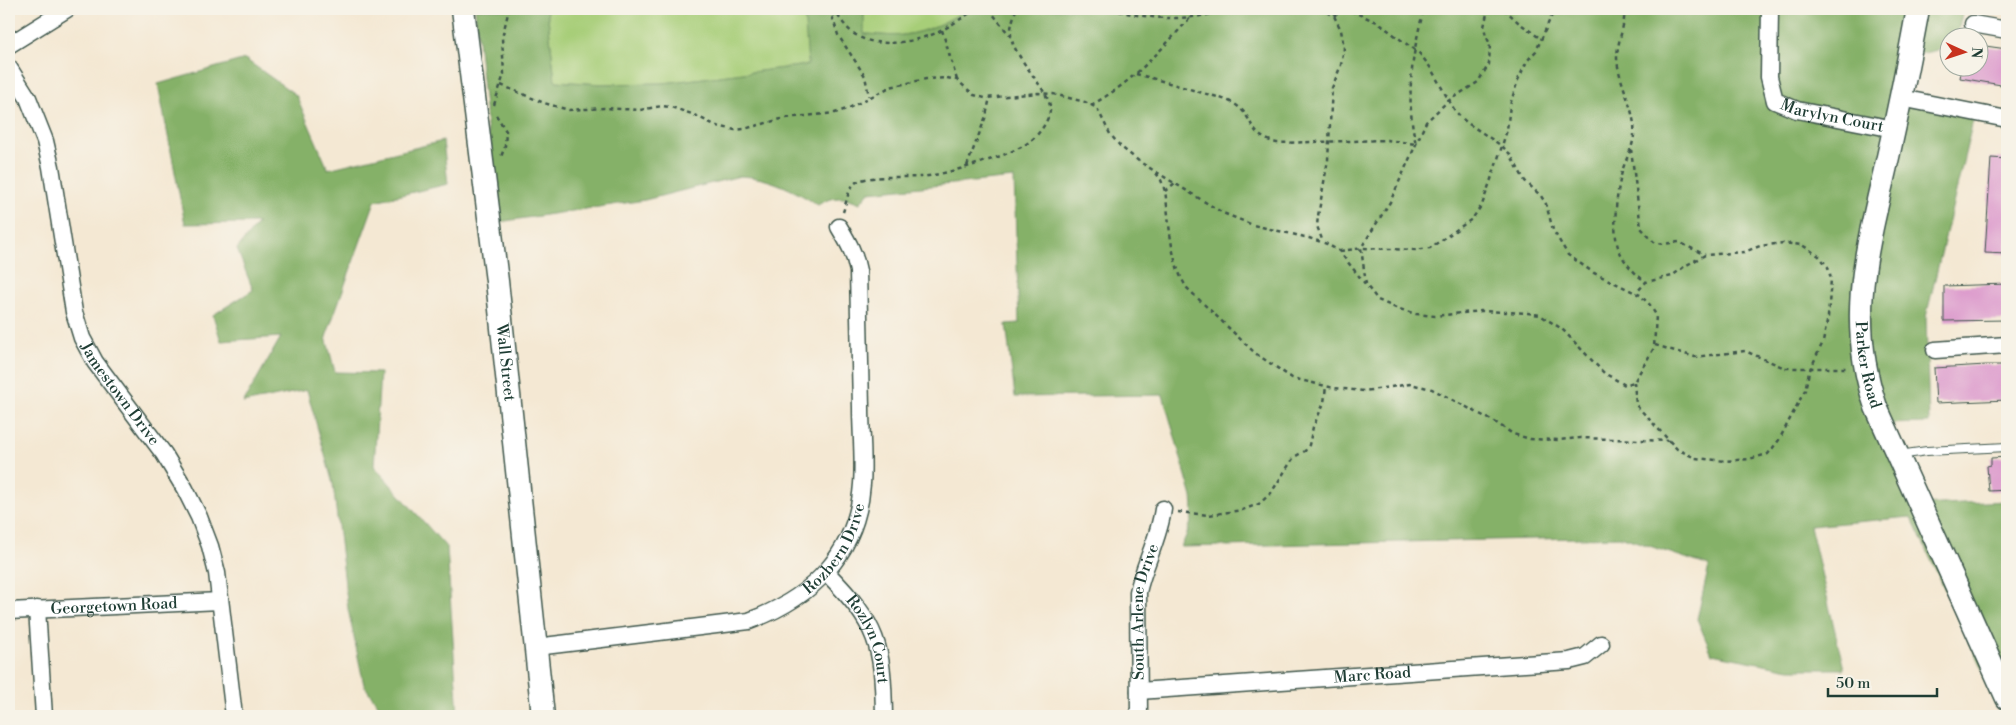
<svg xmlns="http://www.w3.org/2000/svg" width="2016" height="725" font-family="'Libre Bodoni',serif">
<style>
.green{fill:#a7ce78;stroke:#638656}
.forest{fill:#85b168;stroke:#52774e}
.building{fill:#dc99cc}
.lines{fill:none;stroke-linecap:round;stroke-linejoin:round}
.lane-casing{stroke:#3f574c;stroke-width:10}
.street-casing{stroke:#3f574c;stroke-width:19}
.secondary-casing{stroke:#3f574c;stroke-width:25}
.path{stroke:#3f574c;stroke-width:2.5;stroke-dasharray:4 4;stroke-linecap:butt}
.lane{stroke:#fff;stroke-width:8}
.street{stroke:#fff;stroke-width:16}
.secondary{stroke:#fff;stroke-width:22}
.labels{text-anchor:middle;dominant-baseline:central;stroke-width:5;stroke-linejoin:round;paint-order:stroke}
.street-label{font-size:16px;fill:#1f3d34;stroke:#f7f3e8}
</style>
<rect width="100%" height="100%" fill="#f7f3e8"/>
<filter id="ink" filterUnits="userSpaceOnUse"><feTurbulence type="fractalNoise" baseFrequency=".02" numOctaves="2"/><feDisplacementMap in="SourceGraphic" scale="10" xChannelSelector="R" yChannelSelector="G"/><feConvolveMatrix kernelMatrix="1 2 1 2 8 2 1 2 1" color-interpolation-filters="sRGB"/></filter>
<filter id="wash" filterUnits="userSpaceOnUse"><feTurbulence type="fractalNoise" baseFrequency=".0096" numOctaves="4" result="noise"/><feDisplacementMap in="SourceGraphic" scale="20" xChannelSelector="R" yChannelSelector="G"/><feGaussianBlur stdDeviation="1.12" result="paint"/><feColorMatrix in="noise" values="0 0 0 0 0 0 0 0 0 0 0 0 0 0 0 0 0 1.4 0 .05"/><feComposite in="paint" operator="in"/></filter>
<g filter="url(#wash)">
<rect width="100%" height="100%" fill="#f4e8d3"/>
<g class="green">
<path d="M547,9H804L809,65L664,83L601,84L555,81Z"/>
<path d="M864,9H966C948,22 926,32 903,35C891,37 876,34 863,34Z"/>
<path d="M1146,9H1214C1190,12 1169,13 1146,9Z"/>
</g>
<g class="forest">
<path d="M475,9H547L555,81L601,84L664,83L808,65L804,9H864V34C876,34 891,37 904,35C926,32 948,22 966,9H1145C1169,13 1190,12 1214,9H1963L1957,37L1948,38V48L1909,56L1901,96L1975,112L1926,317L1929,423L1883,424L1919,505L2007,501V716H2004L1911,517L1810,526L1844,669H1790L1712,654L1697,619L1709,566L1623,537L1181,547C1189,530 1195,517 1192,497L1163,395L1015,397L1006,324L1019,323L1014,178L869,192L860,203C845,196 832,196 818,205C794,190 769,177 740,176L645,200L499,222L486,118Z"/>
<path d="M245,59L296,95L328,169L443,141L448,184L375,201L326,337L335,372L380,373L374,466L447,548L458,716H386L364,685L348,609L333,484L307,390L243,403L281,337L221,341L213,315L253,290L237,249L258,223L185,224L158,84Z"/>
</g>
<g id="blocks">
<g class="building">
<path d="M1978,45L2007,49V86L1960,78L1962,68H1978Z"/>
<path d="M1991,158L2007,159V254L1985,253Z"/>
<path d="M2007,284V320L1944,321V286Z"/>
<path d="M1986,365H2007V400L1936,403L1934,368Z"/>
<path d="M2007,457V490L1989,491L1987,466L1991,465V458Z"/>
</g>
</g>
</g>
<g filter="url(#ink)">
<use href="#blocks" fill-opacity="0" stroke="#3f574c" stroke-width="1"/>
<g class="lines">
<g class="lane-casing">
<path id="lane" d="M1899,455L1927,451L2007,447"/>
</g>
<g class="street-casing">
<g id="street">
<path id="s1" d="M1770,9L1769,77L1775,101L1797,110L1894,129"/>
<path d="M1973,24L2007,30"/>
<path d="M9,45L67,9"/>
<path id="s2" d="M9,68L28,98L45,141L51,167L74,312L82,338L95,362L164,454L185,489L199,517L210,546L217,573L234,716"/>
<path d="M1901,98L2007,119"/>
<path d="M1935,350L2007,345"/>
<path id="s3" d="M827,573C878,625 883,645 884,716"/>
<path d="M37,609L44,716"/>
<path id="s4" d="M9,611L220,601"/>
<path id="s5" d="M536,647L749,621C812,598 857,554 862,484C864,459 861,433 861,408C860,362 859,317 858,271C855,254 848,242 839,227"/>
<path id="s6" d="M1139,691L1569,661L1585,657L1601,644"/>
<path id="s7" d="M1139,716L1138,592C1144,564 1159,539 1163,509"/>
</g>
</g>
<g class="secondary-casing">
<g id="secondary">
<path id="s8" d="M463,9L497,281L543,716"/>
<path id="s9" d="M1918,9C1909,58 1899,108 1888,157C1868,246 1845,317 1876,407L2007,698"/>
</g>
</g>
<g class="path">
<path d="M830,9L838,35L865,76L869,96"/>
<path d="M833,9C840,18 846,29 856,35C877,49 914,42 936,33C950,27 963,17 976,9"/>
<path d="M989,9L1011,37"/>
<path d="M1111,9C1152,21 1193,21 1233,9"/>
<path d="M1320,9L1334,16L1341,30L1344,48L1341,65L1332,88L1328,160L1318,216L1317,226L1323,242"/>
<path d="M1504,9L1518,22L1541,39"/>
<path d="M1624,9C1626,25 1617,41 1617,58C1618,82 1637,113 1634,135C1633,148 1625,160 1622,172C1617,190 1612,229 1618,247C1623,262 1635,274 1646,282"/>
<path d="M1334,16L1342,9"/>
<path d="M942,30L957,80"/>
<path d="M1136,74C1156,79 1176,85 1196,91C1209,95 1225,98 1236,105C1256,119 1246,135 1277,143L1387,140L1416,144C1405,99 1412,53 1424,9"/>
<path d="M501,85L544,103L569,110L604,108L640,110L662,106L671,107L692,114L717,126L735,130L744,129L785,118L835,113L849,108L890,87L926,79L947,78L957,80L974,95L985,98L1038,93L1053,94L1085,102L1097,108L1110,134L1121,147L1140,162L1223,213L1253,225L1309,238L1327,244L1339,251L1378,300L1396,308L1416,314L1435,316L1481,311L1528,313L1540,315L1562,329L1604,373L1625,385L1634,382L1654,348L1656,315L1650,305L1640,295L1594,273L1568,255L1553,230L1546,204L1541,196L1525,181L1510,154L1502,146L1466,122L1455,111L1430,67L1420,54L1377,22L1346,9"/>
<path d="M494,105L504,74L502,38L509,9"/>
<path d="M1091,105C1131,84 1160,51 1190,18"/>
<path d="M496,115L506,131L505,146L501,157"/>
<path d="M1631,149L1641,228L1654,242L1663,244L1679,242L1705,255"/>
<path d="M967,166L986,116L990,97"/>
<path d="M1156,173L1161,180L1165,191C1170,222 1169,261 1187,288L1255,353L1292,378L1334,388L1364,391L1410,384L1432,389L1495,422L1513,434L1530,439L1558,440L1580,438L1671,441"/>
<path d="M1165,191L1175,183"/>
<path d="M843,212C846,204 848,190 854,184C863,174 906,178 921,177C944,175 1011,156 1029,142C1038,136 1048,122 1050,111C1054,94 1012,57 1011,35C1010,26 1014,17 1016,9"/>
<path d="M1340,251L1363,248L1415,250L1430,248L1472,219L1482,205L1496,165L1507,130L1510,105L1518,80L1527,61L1536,51L1551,17L1557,9"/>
<path d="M1366,284L1361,248L1390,202L1426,122L1448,101L1478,82L1489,64L1490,44L1486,36L1484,27L1488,9"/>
<path d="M1655,345L1695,357L1745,351L1785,368H1848"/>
<path d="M1634,382L1636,405L1677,449L1695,458L1726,461L1749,459L1768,454L1779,440L1805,390L1809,372L1823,342L1828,317L1831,279L1828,267L1819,256L1802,245L1783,243L1760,246L1744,252L1705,255L1685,266L1672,276L1646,282L1636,293"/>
<path d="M1178,512L1209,515L1242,510L1259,504L1271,493L1294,457L1305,451L1309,445L1313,427L1324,403L1326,386"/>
</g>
<use href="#lane" class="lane"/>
<use href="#street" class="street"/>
<use href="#secondary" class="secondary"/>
</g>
</g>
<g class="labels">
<g class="street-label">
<text stroke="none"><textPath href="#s1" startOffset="152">Marylyn Court</textPath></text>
<text stroke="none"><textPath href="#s8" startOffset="356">Wall Street</textPath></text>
<text stroke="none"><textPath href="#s9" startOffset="362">Parker Road</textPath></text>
<text stroke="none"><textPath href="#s2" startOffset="350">Jamestown Drive</textPath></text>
<text stroke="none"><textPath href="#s5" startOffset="331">Rozbern Drive</textPath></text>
<text stroke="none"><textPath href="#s4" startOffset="105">Georgetown Road</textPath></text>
<text stroke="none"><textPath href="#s7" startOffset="105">South Arlene Drive</textPath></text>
<text stroke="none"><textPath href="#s3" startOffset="80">Rozlyn Court</textPath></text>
<text stroke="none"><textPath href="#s6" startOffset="234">Marc Road</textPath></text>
</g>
</g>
<rect width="2016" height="725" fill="none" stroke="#f7f3e8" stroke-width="30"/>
<g transform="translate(1964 52) rotate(93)"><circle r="24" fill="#f7f3e8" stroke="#a1aaa0"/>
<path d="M0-4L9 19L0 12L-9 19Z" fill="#c8321e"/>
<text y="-8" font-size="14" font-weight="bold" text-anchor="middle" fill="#1f3d34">N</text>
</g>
<path d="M1828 688v8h109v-8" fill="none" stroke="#1f3d34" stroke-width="2.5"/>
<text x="1836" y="688" font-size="15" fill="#1f3d34" stroke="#f7f3e8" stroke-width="4" paint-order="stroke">50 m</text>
</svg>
